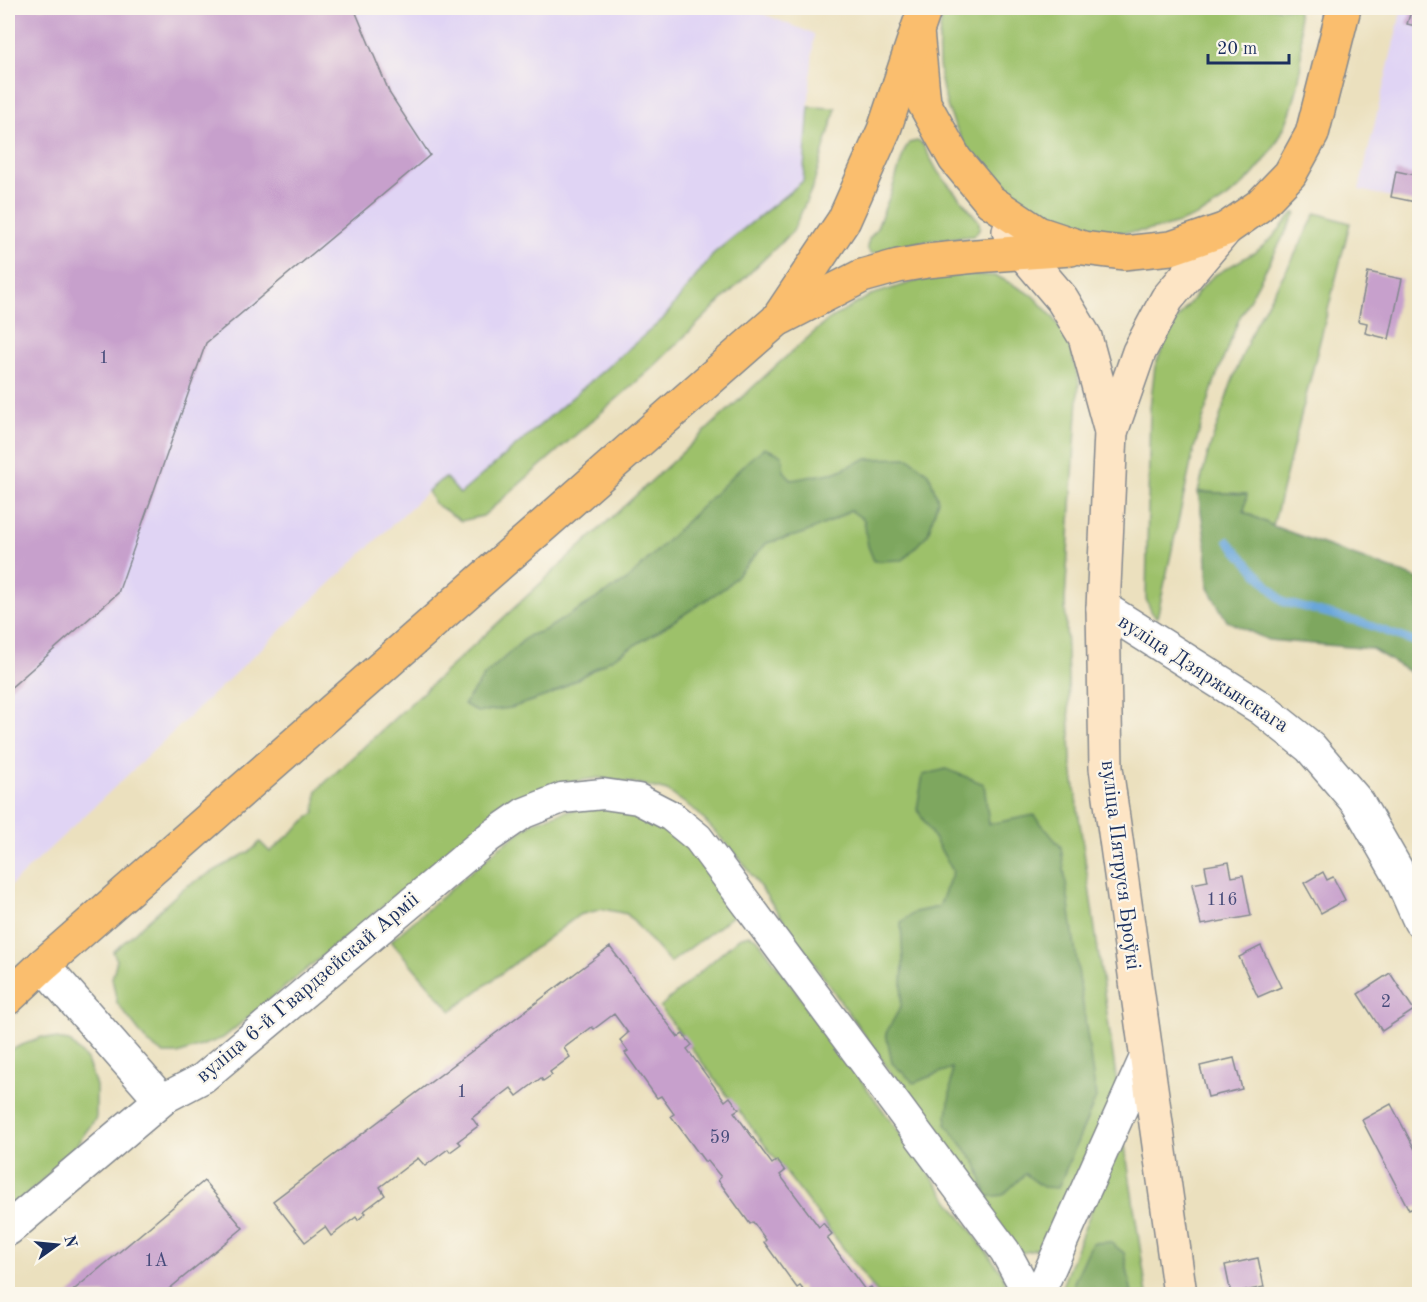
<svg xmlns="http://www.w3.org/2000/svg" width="1427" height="1302" font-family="'Old Standard TT',serif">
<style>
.built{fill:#e0d4f4}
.green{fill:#9dc16b;stroke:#5c7864;stroke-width:1.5}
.forest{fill:#7ea75f;stroke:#4c6b5e;stroke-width:1.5}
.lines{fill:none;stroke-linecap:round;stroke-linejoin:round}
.stream{stroke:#69a6da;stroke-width:8}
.building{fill:#c7a0cc}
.minor-casing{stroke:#83888e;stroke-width:33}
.tertiary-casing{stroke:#83888e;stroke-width:36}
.secondary-casing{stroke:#83888e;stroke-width:36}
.primary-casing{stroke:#83888e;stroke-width:36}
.minor{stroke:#fff;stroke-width:30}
.tertiary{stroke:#fff;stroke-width:33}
.secondary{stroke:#fde5c5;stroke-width:33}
.primary{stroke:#fabe6e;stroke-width:33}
.labels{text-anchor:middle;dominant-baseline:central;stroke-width:4.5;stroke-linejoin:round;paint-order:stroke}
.number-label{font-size:18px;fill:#464b7a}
.street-label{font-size:21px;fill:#1b2f5e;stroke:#fbf7ec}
</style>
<rect width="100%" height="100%" fill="#fbf7ec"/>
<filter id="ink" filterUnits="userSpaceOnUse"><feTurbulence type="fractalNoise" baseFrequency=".0167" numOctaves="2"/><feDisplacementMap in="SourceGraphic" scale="12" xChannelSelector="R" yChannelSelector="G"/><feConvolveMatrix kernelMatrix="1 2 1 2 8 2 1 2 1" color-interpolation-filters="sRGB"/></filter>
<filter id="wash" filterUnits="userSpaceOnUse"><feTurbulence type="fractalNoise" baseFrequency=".008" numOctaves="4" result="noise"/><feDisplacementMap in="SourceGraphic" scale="24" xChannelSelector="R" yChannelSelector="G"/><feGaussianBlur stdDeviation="1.35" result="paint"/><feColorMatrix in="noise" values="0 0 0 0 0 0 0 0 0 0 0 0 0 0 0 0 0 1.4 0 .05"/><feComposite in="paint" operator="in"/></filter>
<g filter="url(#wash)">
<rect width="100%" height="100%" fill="#ebe0be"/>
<g class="built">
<path d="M8,8H748L814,34L803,181L714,253L663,319L460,494L446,478L428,491L8,888Z"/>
<path d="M1402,8H1419V203L1359,190Z"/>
</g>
<g class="green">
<path d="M944,8H1297C1303,37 1303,68 1295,97C1269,196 1171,252 1073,226C1056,222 1038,215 1023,205C997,188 977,166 962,139C939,100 933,51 944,8Z"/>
<path d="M809,107L836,108L813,186L793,231L651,369L483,516L461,521L434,503L428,491L441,480L446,478L460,494L663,319L714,253L803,181Z"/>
<path d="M917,141L922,143L938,172L978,220C981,227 980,231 973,236C952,237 932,240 911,244C899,247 881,255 870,253L867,247L869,239L876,230L891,193L905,149L909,143Z"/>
<path d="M1293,213H1296L1239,319L1215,380L1194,449L1157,618L1152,613L1146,599L1150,407L1155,366L1172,326L1198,292L1213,276L1257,251L1273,237Z"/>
<path d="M1316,213L1350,223L1273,526L1244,512L1246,494L1198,492L1208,453L1231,384L1255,324L1291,262Z"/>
<path d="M966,274L997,276L1032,295L1053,317L1069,341L1079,382L1065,600L1071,760L1118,1091L1047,1242L1034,1250L1022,1253L1011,1243L741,860L696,811L667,791L640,784L599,778L555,784L517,799L479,827L223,1038L178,1054H164L148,1043L117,1003L112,978L117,960L113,952L185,887L252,850L260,842L270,852L315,812L317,790L779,363L828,320L871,295L920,280Z"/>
<path d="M604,807L631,810L661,824L687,843L738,912L670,963L627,914L603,909L579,915L451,1011L391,941L498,848L534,822L566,811Z"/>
<path d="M749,935L757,938L1002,1273L1010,1294H878L660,1007L739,938Z"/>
<path d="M42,1037L69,1041L87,1060L96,1086V1118L75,1147L38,1185L8,1210V1054L12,1049Z"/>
<path d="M1116,1146H1125L1147,1294H1059Z"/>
</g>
<g class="forest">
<path d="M764,448L782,455L784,471L792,480L836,472L865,459L909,458L929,474L938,500L928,534L903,560L874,561L868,546L864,520L850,510L834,520L802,534L767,543L726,587L657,632L552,694L511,708L477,712L464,704L484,676L528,636L545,630L627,580L749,460Z"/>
<path d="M1198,492L1247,494L1244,512L1273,526L1419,579V678L1372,649L1268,640L1227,621L1208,588L1206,545Z"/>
<path d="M946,769L984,784L989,824L1034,815L1061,847L1096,1098L1058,1188L1043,1187L1025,1174L1003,1195L987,1197L977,1164L946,1124L950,1094L952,1068L914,1083L892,1063L886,1033L901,1006L903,964L901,922L915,912L939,907L953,871L917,809L923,775Z"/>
<path d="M1110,1242L1124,1253L1132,1294H1073L1074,1282L1092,1243Z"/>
</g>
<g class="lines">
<path class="stream" d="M1228,541L1283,602L1363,623L1420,644"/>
</g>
<g id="blocks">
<g class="building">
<path d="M8,8H354L390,94L430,155L206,343L118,593L8,690Z"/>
<path d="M1412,8H1420V27L1407,24Z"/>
<path d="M1396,171L1420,176V203L1391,197Z"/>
<path d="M1368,272L1402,279L1389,339L1365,333L1367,323L1358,321Z"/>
<path d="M1229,862L1232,877L1243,875L1251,916L1201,925L1192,884L1208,881L1205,866Z"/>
<path d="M1323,872L1327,880L1333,877L1345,900L1321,913L1304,883Z"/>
<path d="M1261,946L1281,987L1258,997L1239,957Z"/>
<path d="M610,947L678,1037L683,1034L692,1045L687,1049L725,1101L730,1097L739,1109L734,1112L772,1164L777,1160L785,1171L780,1175L819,1227L823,1223L832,1234L827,1238L865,1290L871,1287L876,1294H807L800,1286L797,1288L764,1242L766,1240L753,1222L750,1224L718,1180L721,1177L707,1160L705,1162L671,1116L674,1114L661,1096L657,1098L625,1053L628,1051L620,1040L628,1033L614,1014L594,1029L592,1027L564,1048L570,1057L550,1072L552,1075L543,1081L541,1078L517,1096L511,1088L472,1118L478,1126L458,1141L461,1144L450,1152L448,1149L425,1166L418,1158L380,1187L385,1195L364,1211L366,1213L358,1220L356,1217L331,1236L325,1227L305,1242L273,1201Z"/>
<path d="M1390,973L1414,1010L1382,1031L1358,994Z"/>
<path d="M1234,1058L1242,1089L1208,1097L1200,1066Z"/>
<path d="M1391,1104L1420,1159V1205L1409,1210L1362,1120Z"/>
<path d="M204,1181L243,1228L163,1294H69Z"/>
<path d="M1258,1258L1264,1287L1231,1294L1225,1265Z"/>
</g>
</g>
</g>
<g filter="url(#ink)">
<use href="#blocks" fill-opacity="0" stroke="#83888e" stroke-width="1.5"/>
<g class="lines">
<g class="minor-casing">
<g id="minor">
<path d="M161,1100L203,1078L488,838L524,813L562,798L603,794L638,799L671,816L698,838L1005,1251L1022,1282L1025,1294"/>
<path d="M1039,1294L1146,1055"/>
</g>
</g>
<g class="tertiary-casing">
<g id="tertiary">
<path d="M1103,608L1261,708L1310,747L1358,803L1400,876L1420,921"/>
<path d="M8,1229L161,1100L43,965"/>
</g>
</g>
<g class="secondary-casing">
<g id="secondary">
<path d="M1009,231L1023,253L1062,299L1085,337L1111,432"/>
<path d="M1180,1294L1106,768L1103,608L1111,432L1139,352L1167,299L1226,229"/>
</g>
</g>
<g class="primary-casing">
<g id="primary">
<path d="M925,8L917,31L924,103L955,159L990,201L1038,233L1083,248L1123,253L1171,248L1226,229L1259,206L1290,174L1312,134L1344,8"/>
<path d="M781,318L862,276L898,266L927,261L976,256L1071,249"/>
<path d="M8,998L43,965L777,320L844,220L884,130L917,31"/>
</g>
</g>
<use href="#minor" class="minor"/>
<use href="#tertiary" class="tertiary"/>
<use href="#secondary" class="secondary"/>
<use href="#primary" class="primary"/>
</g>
</g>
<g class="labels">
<g class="number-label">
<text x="104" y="358">1</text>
<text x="1222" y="900">116</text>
<text x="1386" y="1002">2</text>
<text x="462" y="1092">1</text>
<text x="720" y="1138">59</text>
<text x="156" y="1261">1А</text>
</g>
<g class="street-label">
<text transform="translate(1203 674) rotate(33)">вуліца Дзяржынскага</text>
<text transform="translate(1120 865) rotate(83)">вуліца Пятруся Броўкі</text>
<text transform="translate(308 988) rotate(-40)">вуліца 6-й Гвардзейскай Арміі</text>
</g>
</g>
<rect width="1427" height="1302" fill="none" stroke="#fbf7ec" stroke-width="30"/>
<g transform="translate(57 1245) rotate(75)" stroke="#fbf7ec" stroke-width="4.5" paint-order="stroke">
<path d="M0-4.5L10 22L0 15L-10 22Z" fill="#1b2f5e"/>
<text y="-9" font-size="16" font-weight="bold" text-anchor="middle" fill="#1b2f5e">N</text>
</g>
<path d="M1208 54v9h81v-9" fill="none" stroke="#1b2f5e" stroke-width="3"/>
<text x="1217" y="54" font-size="18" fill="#1b2f5e" stroke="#fbf7ec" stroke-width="4.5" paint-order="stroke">20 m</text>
</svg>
